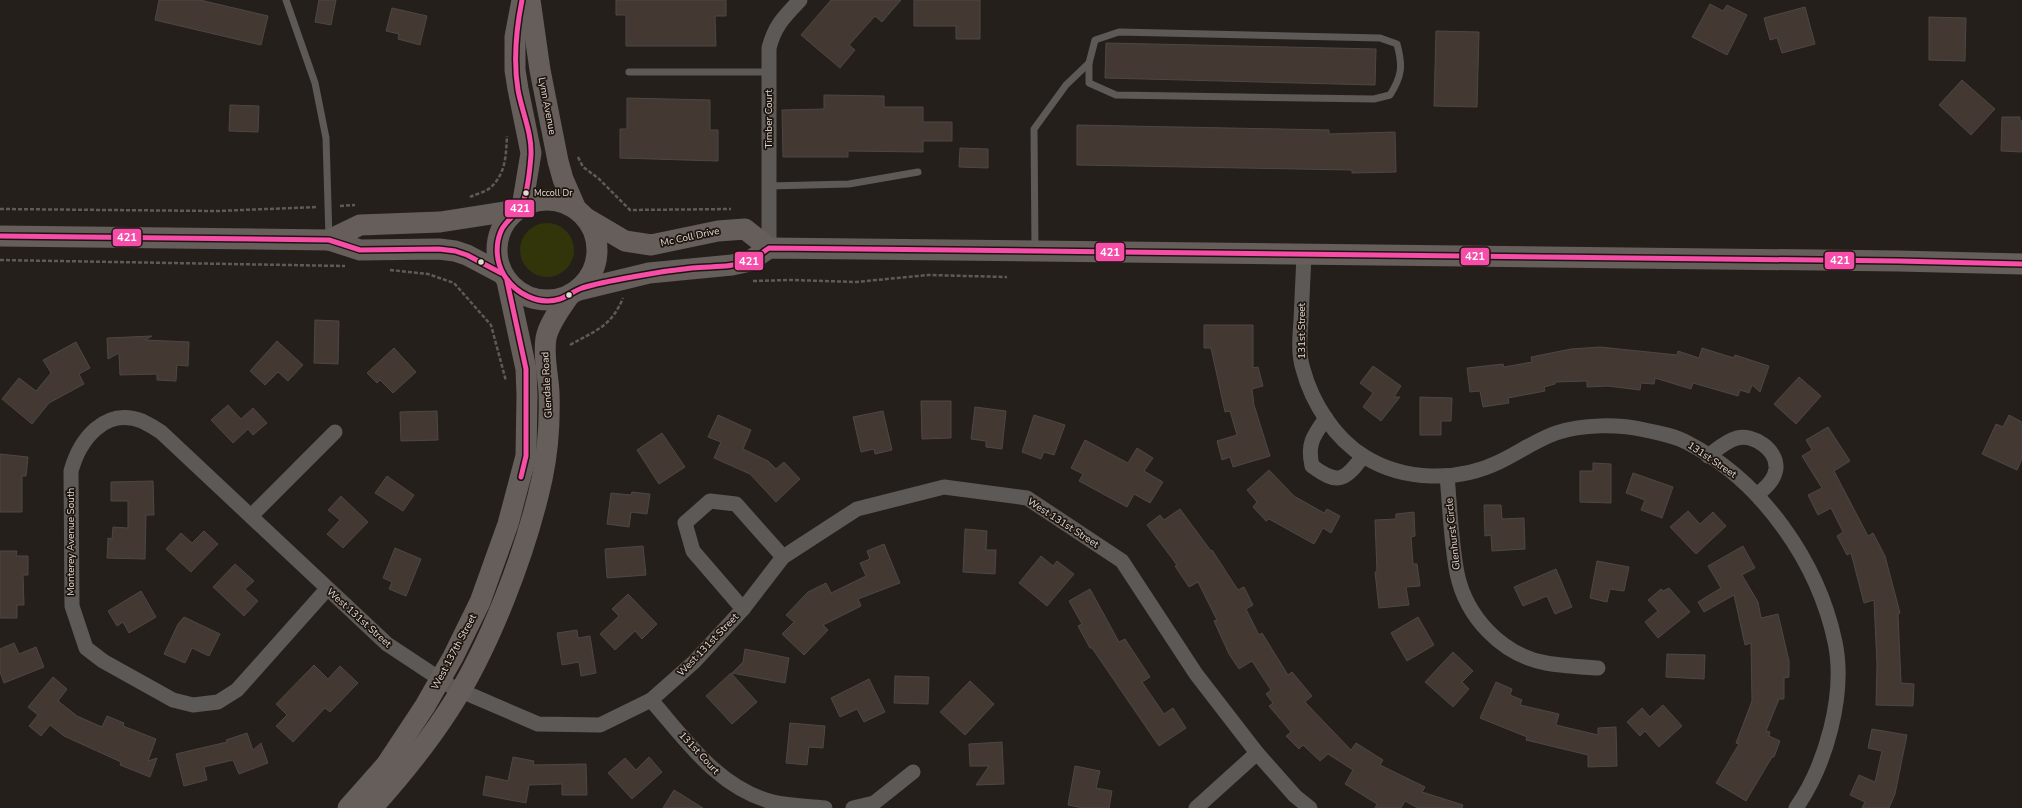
<svg xmlns="http://www.w3.org/2000/svg" width="2022" height="808" font-family="'Nunito Sans',sans-serif">
<style>
.green{fill:#32340a}
.building{fill:#443932;stroke:#4c4744}
.lines{fill:none;stroke-linecap:round;stroke-linejoin:round}
.path{stroke:#5e5a57;stroke-width:2.5;stroke-dasharray:4 2;stroke-linecap:butt}
.service{stroke:#5d5956;stroke-width:7}
.minor{stroke:#5d5956;stroke-width:15}
.secondary{stroke:#655e5b;stroke-width:21}
.bus-1-casing{stroke:#1f150f;stroke-width:8}
.bus-1{stroke:#f54da8;stroke-width:5}
.bus-dot{fill:#e1dad5;stroke:#1f150f;stroke-width:1.5}
.labels{text-anchor:middle;dominant-baseline:central;stroke-width:3.5;stroke-linejoin:round;paint-order:stroke}
.bus-label{font-size:9px;fill:#e1dad5;stroke:#1f150f;text-anchor:start}
.street-label{font-size:10px;fill:#e1dad5;stroke:#1f150f}
.line-badge{stroke:#1f150f;stroke-width:1.5}
.badge-label{font-size:11px;text-anchor:middle;font-weight:bold;fill:#fff}
</style>
<rect width="100%" height="100%" fill="#251f1c"/>
<circle class="green" cx="547" cy="250" r="27"/>
<g class="building">
<path d="M159,0H200L268,16L261,45L155,20Z"/>
<path d="M319,0H336L331,25L315,22Z"/>
<path d="M616,0H726V16H715L716,46H626V15H616Z"/>
<path d="M831,0H901L882,22L875,16L849,45L855,50L840,68L801,35Z"/>
<path d="M914,0H980V39H956V26H914Z"/>
<path d="M1710,4L1723,11L1727,5L1747,15L1727,55L1692,37Z"/>
<path d="M1805,7L1815,44L1782,53L1777,38L1770,40L1764,18Z"/>
<path d="M392,8L427,16L420,45L398,39L399,34L386,31Z"/>
<path d="M1929,17L1966,18L1965,61L1929,60Z"/>
<path d="M1436,31L1479,32L1477,107L1434,106Z"/>
<path d="M1106,43L1376,49L1375,85L1105,78Z"/>
<path d="M1962,80L1995,109L1971,135L1939,105Z"/>
<path d="M824,95L884,96V107H923V122H952V141H923V152L848,151V157H783L782,110L824,109Z"/>
<path d="M627,98L710,100V130H718V161L620,158V129H627Z"/>
<path d="M230,105L259,106L258,132L229,131Z"/>
<path d="M2002,117H2020V121H2022V152L2001,151Z"/>
<path d="M1077,125L1329,130V134L1395,132L1396,172L1352,173V170L1077,165Z"/>
<path d="M960,148L988,149V168L959,167Z"/>
<path d="M315,320L339,321L338,364L314,363Z"/>
<path d="M1204,325H1253V368L1258,367L1263,386L1252,389L1254,405L1270,456L1233,467L1230,457L1222,460L1217,441L1237,435L1230,411L1225,412L1211,348H1204Z"/>
<path d="M152,336L145,340L189,342L188,366L177,365L176,381L157,380V374L120,375L119,353L108,359L107,338Z"/>
<path d="M277,341L303,365L288,381L278,372L265,385L250,371Z"/>
<path d="M76,342L90,368L79,374L84,384L49,403L32,424L2,399L19,378L36,391L51,373L43,360Z"/>
<path d="M1600,347L1677,355L1678,351L1699,358L1702,348L1734,358L1735,355L1769,366L1760,392L1752,385L1749,393L1740,390L1738,396L1693,383L1691,389L1655,378L1654,384L1641,383L1640,390L1608,386L1587,387V381L1555,382V384L1544,387L1545,391L1508,398L1509,403L1483,407L1480,391L1470,392L1467,368L1503,364L1504,367L1532,362L1531,357L1571,349Z"/>
<path d="M394,348L416,372L393,393L380,380L377,383L367,373Z"/>
<path d="M1373,366L1401,386L1394,397H1400L1381,421L1363,407L1373,393L1360,383Z"/>
<path d="M1799,377L1821,396L1796,424L1774,404Z"/>
<path d="M1420,397L1452,398L1451,421H1441V435H1420Z"/>
<path d="M921,401H951V438L922,439Z"/>
<path d="M228,405L241,419L253,408L267,423L253,435L248,429L233,443L211,420Z"/>
<path d="M975,407L1006,411L1002,449L986,447V441L971,439Z"/>
<path d="M437,411L438,440L401,441L400,412Z"/>
<path d="M883,411L892,450L875,454L874,449L861,452L853,417Z"/>
<path d="M718,415L751,430L743,449L768,461L776,469L784,462L800,479L776,502L750,474L714,458L721,442L708,437Z"/>
<path d="M1034,415L1065,425L1054,455L1044,452L1041,459L1022,452Z"/>
<path d="M2009,415L2022,422V459L2017,470L1982,454L1996,424L2003,427Z"/>
<path d="M1828,427L1850,461L1834,471L1868,536L1873,533L1885,556L1900,613L1898,614L1901,683L1914,684L1913,706L1876,705L1877,664L1874,600L1864,603L1851,553L1847,555L1837,536L1843,532L1831,508L1818,515L1808,495L1822,488L1802,456L1812,450L1806,440Z"/>
<path d="M662,433L685,467L659,484L637,450Z"/>
<path d="M1085,440L1128,463L1137,448L1153,458L1144,471L1163,482L1150,503L1134,494L1127,507L1079,481L1083,474L1071,468Z"/>
<path d="M0,454L28,457L26,476H22V512H0Z"/>
<path d="M1593,463L1611,464V503L1580,502V471H1593Z"/>
<path d="M1269,470L1294,496L1324,513L1327,509L1340,516L1331,533L1323,528L1314,544L1269,519L1266,521L1253,507L1257,502L1247,490Z"/>
<path d="M1633,473L1673,487L1662,518L1641,510L1645,500L1626,493Z"/>
<path d="M387,476L414,495L403,511L375,493Z"/>
<path d="M153,481L154,515H146L145,559L107,558L108,538L112,539L113,527L128,528V501H111V482Z"/>
<path d="M632,492L650,494L647,514L631,512L629,527L607,524L611,493L631,495Z"/>
<path d="M341,496L368,522L343,548L327,534L340,520L328,510Z"/>
<path d="M1484,505H1501L1502,519L1524,518L1525,549L1492,551L1491,535L1485,536Z"/>
<path d="M1180,509L1211,551L1212,550L1238,590L1244,587L1253,605L1246,609L1259,635L1262,633L1288,675L1292,672L1312,696L1305,702L1351,750L1356,743L1383,760L1380,765L1425,787L1422,792L1463,805L1462,808H1418L1405,801L1401,808H1375L1377,804L1345,784L1353,770L1328,754L1320,761L1303,745L1299,749L1286,736L1291,732L1269,706L1273,703L1266,694L1271,690L1252,661L1239,669L1229,654L1214,621L1217,620L1198,582L1189,587L1175,566L1177,565L1147,525L1160,515L1164,520Z"/>
<path d="M1688,511L1700,524L1713,512L1726,526L1696,554L1670,527Z"/>
<path d="M1414,512L1415,536L1411,537L1413,564H1417L1420,586L1406,587L1409,605L1379,608L1375,572H1377L1375,520L1396,519V514Z"/>
<path d="M965,529L987,531L986,550H996L995,574L963,572Z"/>
<path d="M204,531L218,544L191,572L166,549L181,533L192,543Z"/>
<path d="M884,544L900,583L858,599L861,606L823,625L828,630L804,655L782,634L794,622L786,615L808,592L826,583L831,593L866,576L860,563L870,559L867,551Z"/>
<path d="M643,546L646,575L607,578L605,549Z"/>
<path d="M1743,546L1755,568L1742,575L1758,602L1761,618L1778,614L1789,661V677L1784,678V699H1779L1766,731L1770,732L1769,736L1780,741L1774,757H1772L1746,801L1716,783L1739,744L1736,743L1752,701L1751,643L1745,645L1734,595L1704,612L1698,602L1721,588L1708,566Z"/>
<path d="M395,548L421,559L406,596L389,589L392,582L383,578Z"/>
<path d="M0,551H17L16,556H28V575H23L24,605H17V618H0Z"/>
<path d="M1041,556L1053,566L1057,561L1074,574L1047,606L1019,583Z"/>
<path d="M1597,561L1629,567L1624,591L1610,589L1607,602L1590,598Z"/>
<path d="M235,564L254,581L245,589L258,601L244,616L213,587Z"/>
<path d="M1556,569L1572,607L1555,614L1547,596L1523,606L1514,587Z"/>
<path d="M1669,588L1690,612L1658,638L1645,622L1658,611L1648,600L1661,589L1663,591Z"/>
<path d="M1090,589L1119,642L1125,639L1150,677L1142,682L1164,714L1173,708L1186,728L1159,746L1092,648H1090L1078,626L1082,624L1069,601Z"/>
<path d="M141,591L156,617L129,633L123,622L117,626L108,611Z"/>
<path d="M628,594L657,624L642,639L635,631L615,650L600,634L619,616L612,609Z"/>
<path d="M184,617L220,634L209,656L192,648L185,663L164,654L178,624Z"/>
<path d="M1418,617L1434,645L1407,661L1391,633Z"/>
<path d="M577,630L578,638L590,636L596,673L581,676L579,662L562,665L557,633Z"/>
<path d="M14,643L19,654L36,647L44,667L4,683L0,672V649Z"/>
<path d="M745,649L789,658L785,683L732,673L743,662Z"/>
<path d="M1453,652L1473,671L1462,682L1469,689L1453,707L1425,682Z"/>
<path d="M1667,654L1705,655L1704,679L1666,677Z"/>
<path d="M314,665L328,679L340,666L358,683L330,712L325,708L293,742L276,726L287,715L276,704Z"/>
<path d="M731,673L757,702L732,724L706,696Z"/>
<path d="M895,676L929,677L928,704L894,703Z"/>
<path d="M53,677L67,689L58,701L77,716L102,727L107,716L124,723L123,726L156,739L148,761L157,758L150,777L120,765L121,762L64,736L50,725L41,736L29,726L38,715L28,707Z"/>
<path d="M869,679L885,712L864,722L857,709L840,717L831,698Z"/>
<path d="M970,681L994,704L965,735L940,712Z"/>
<path d="M1496,682L1512,689L1510,695L1522,700L1520,705L1559,714L1556,725L1598,735V728L1616,727L1617,766L1588,767V755L1526,740L1527,737L1480,718Z"/>
<path d="M1663,705L1682,726L1659,747L1645,731L1640,736L1627,722L1642,708L1650,717Z"/>
<path d="M790,723L825,726L823,748L809,747L807,765L786,763Z"/>
<path d="M1872,729L1907,735L1895,794L1889,808H1862L1865,802L1850,795L1859,775L1875,782L1882,751L1868,748Z"/>
<path d="M247,733L253,750L261,743L268,763L239,774L233,760L204,767L207,780L184,786L176,754L227,742L226,740Z"/>
<path d="M1002,742L1004,784L976,785L989,766H970L969,744Z"/>
<path d="M513,757L534,761L533,765L586,764L587,795H562V784L529,785L526,803L483,795L486,776L508,781Z"/>
<path d="M649,757L662,772L632,799L608,773L625,758L636,770Z"/>
<path d="M1075,766L1100,771L1096,788L1112,791L1109,808H1083L1068,805Z"/>
<path d="M674,790L703,808H663Z"/>
</g>
<g class="lines">
<g class="path">
<path d="M578,157L583,167L598,178L630,210L731,209"/>
<path d="M470,197C476,194 485,192 490,188C506,174 506,155 507,136"/>
<path d="M340,206L355,205"/>
<path d="M0,209L217,211L317,207"/>
<path d="M0,260L345,266"/>
<path d="M390,270L428,274L454,283L491,325L506,381"/>
<path d="M753,281L791,280L856,282L928,275L1007,277"/>
<path d="M570,345C596,330 611,327 623,298"/>
</g>
<g class="service">
<path d="M286,0L315,83L326,138L329,238"/>
<path d="M1119,32L1380,38L1397,44C1403,66 1402,76 1390,95L1374,99L1116,95L1089,83V63L1095,40Z"/>
<path d="M629,72H769"/>
<path d="M769,186L849,184L918,172"/>
<path d="M1035,250L1034,129L1066,85L1089,63"/>
</g>
<g class="minor">
<path d="M769,248V48C775,25 784,17 800,0"/>
<path d="M1304,255C1303,276 1302,298 1301,320C1300,335 1298,354 1303,369C1312,403 1335,439 1365,457C1404,481 1458,482 1499,462C1518,453 1536,440 1556,433C1582,424 1619,424 1645,430C1660,433 1675,436 1688,443C1762,481 1818,562 1835,642C1846,694 1826,765 1796,808"/>
<path d="M1326,418C1313,436 1307,444 1312,466C1338,485 1345,481 1363,456"/>
<path d="M1708,456C1716,450 1726,441 1737,438C1753,434 1777,449 1776,468C1775,480 1765,488 1757,495"/>
<path d="M1447,476C1450,508 1451,542 1457,573C1466,617 1502,655 1546,663C1563,666 1581,667 1598,668"/>
<path d="M251,516L335,432"/>
<path d="M327,589L237,690L218,702L193,705L173,700L103,661L86,648L72,606L71,471C80,439 105,407 142,421C148,424 155,428 161,432L387,644L452,687L538,724L600,725L651,700L694,662L743,609L783,557L857,509L944,487L1027,498L1122,561L1196,674L1257,753L1295,796L1310,808"/>
<path d="M743,609L693,551L685,523L710,501L736,504L783,557"/>
<path d="M651,700C685,739 719,789 773,802C790,806 808,806 825,808"/>
<path d="M853,808L874,803L913,772"/>
<path d="M1196,808L1257,753"/>
</g>
<g class="secondary">
<path d="M530,0L540,70L558,161L563,179L576,209"/>
<circle cx="547" cy="250" r="50"/>
<path d="M522,207L531,153L518,89L515,70V37L522,0"/>
<path d="M586,218L625,241L651,245L718,231L745,229L769,248"/>
<path d="M0,236L329,240L360,250L439,249L455,251L467,255L501,273"/>
<path d="M329,240L360,225L440,222L517,210"/>
<path d="M579,290L649,273L732,265L750,261L769,248L1898,261L2022,264"/>
<path d="M348,808L386,765L425,706L453,657L480,602L508,524L526,456L527,395L526,369L507,281"/>
<path d="M372,808C399,778 426,745 448,711C489,649 526,552 542,479C548,451 550,421 549,392C548,374 543,356 546,338C549,323 561,308 569,296"/>
</g>
<g class="bus-1-casing">
<g id="bus-1">
<path d="M522,0C516,30 513,60 518,90C522,112 532,133 531,155C530,168 527,198 520,208C514,216 505,222 501,231C495,245 496,262 504,275C515,293 538,306 560,299C568,296 574,291 582,288C598,283 615,280 632,277C652,273 672,270 692,268C711,266 731,268 749,261C756,258 763,252 769,248L1898,261L2022,264"/>
<path d="M0,236L329,240L360,250L439,249L455,251L467,255L501,273"/>
<path d="M507,281L526,369V456L521,477"/>
</g>
</g>
<use href="#bus-1" class="bus-1"/>
</g>
<g class="bus-dot">
<circle cx="526" cy="193" r="3.5"/>
<circle cx="481" cy="262" r="3.5"/>
<circle cx="569" cy="295" r="3.5"/>
</g>
<g class="labels">
<g class="bus-label">
<text x="534" y="193">Mccoll Dr</text>
</g>
<g class="street-label">
<text transform="translate(547 106) rotate(79)">Lynn Avenue</text>
<text transform="translate(769 119) rotate(-90)">Timber Court</text>
<text transform="translate(690 237) rotate(-12)">Mc Coll Drive</text>
<text transform="translate(1302 331) rotate(-90)">131st Street</text>
<text transform="translate(547 385) rotate(-93)">Glendale Road</text>
<text transform="translate(1712 460) rotate(34)">131st Street</text>
<text transform="translate(1063 523) rotate(33)">West 131st Street</text>
<text transform="translate(1453 534) rotate(-96)">Glenhurst Circle</text>
<text transform="translate(71 542) rotate(-90)">Monterey Avenue South</text>
<text transform="translate(359 618) rotate(42)">West 131st Street</text>
<text transform="translate(708 645) rotate(-46)">West 131st Street</text>
<text transform="translate(454 652) rotate(-62)">West 137th Street</text>
<text transform="translate(699 753) rotate(47)">131st Court</text>
</g>
</g>
<g class="line-badge">
<rect x="504" y="199" width="31" height="19" rx="4" fill="#f54da8"/>
<rect x="112" y="228" width="30" height="19" rx="4" fill="#f54da8"/>
<rect x="1095" y="242" width="30" height="20" rx="4" fill="#f54da8"/>
<rect x="1460" y="247" width="30" height="19" rx="4" fill="#f54da8"/>
<rect x="1824" y="251" width="31" height="19" rx="4" fill="#f54da8"/>
<rect x="734" y="251" width="30" height="20" rx="4" fill="#f54da8"/>
</g>
<g class="badge-label">
<text x="520" y="212">421</text>
<text x="127" y="241">421</text>
<text x="1110" y="256">421</text>
<text x="1475" y="260">421</text>
<text x="1840" y="264">421</text>
<text x="749" y="265">421</text>
</g>
</svg>
